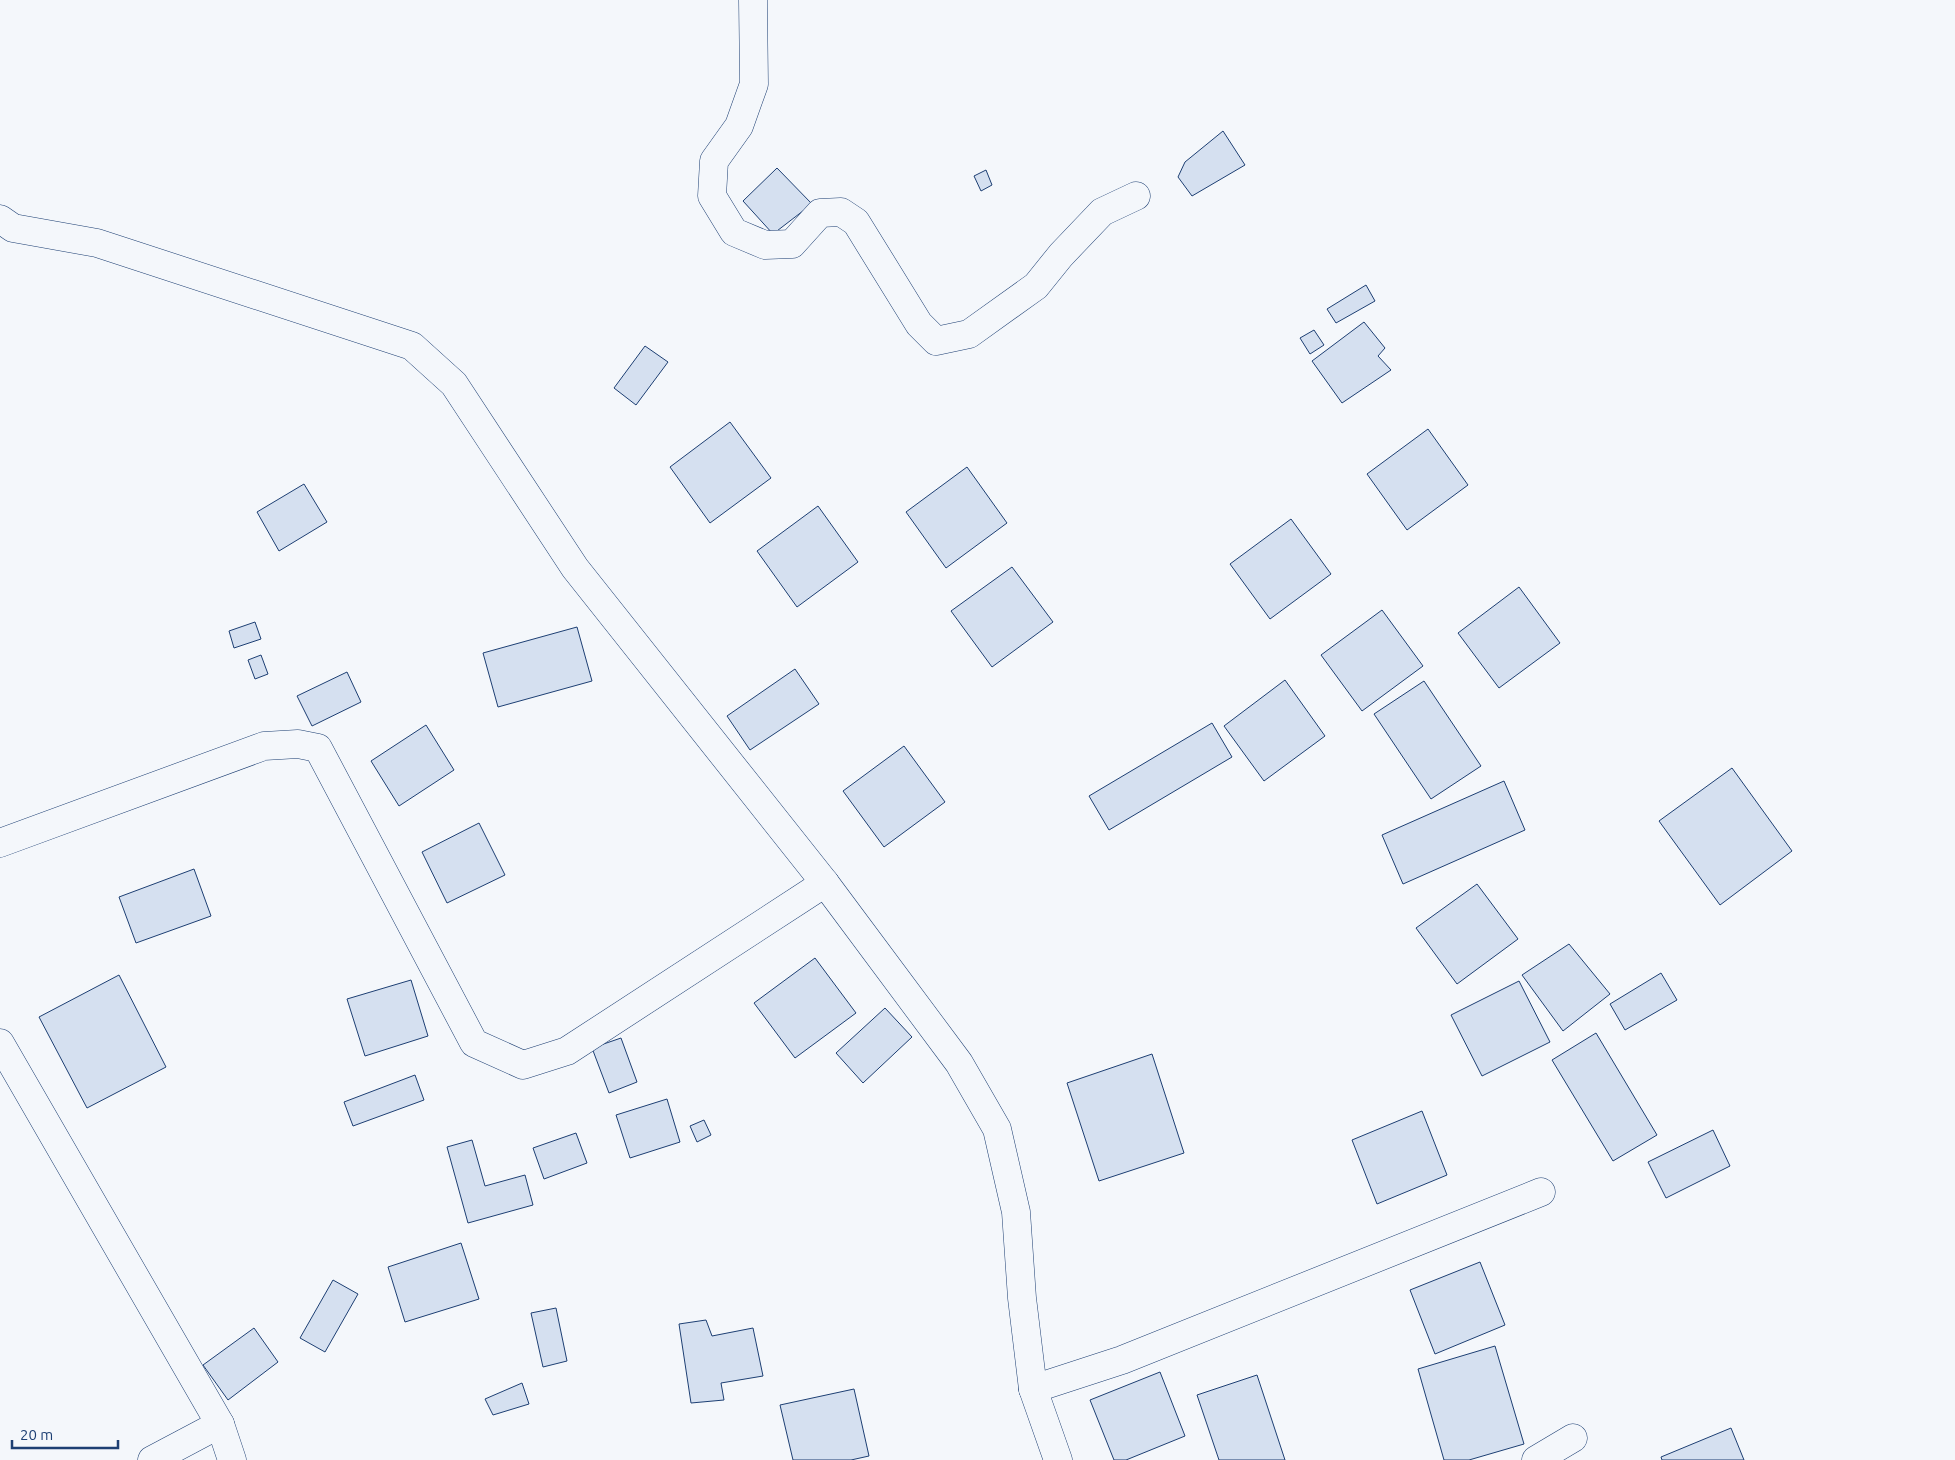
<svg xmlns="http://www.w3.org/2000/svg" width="1955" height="1460" font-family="Ubuntu,sans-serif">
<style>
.building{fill:#d5e0f0;stroke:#1d3f73}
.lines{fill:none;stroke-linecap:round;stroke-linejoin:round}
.minor-casing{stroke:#1d3f73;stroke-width:29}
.minor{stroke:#f4f7fb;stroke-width:28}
</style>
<rect width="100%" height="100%" fill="#f4f7fb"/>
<g class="building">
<path d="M1223,131L1245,165L1192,196L1178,177L1185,162Z"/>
<path d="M777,168L812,204L773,234L743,201Z"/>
<path d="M986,170L992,185L981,191L974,176Z"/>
<path d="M1366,285L1375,301L1336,323L1327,309Z"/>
<path d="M1364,322L1385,348L1378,356L1391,370L1342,403L1312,361Z"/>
<path d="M1314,330L1324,345L1310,354L1300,338Z"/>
<path d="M645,346L668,362L636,405L614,388Z"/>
<path d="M730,422L771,478L710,523L670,467Z"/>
<path d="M1428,429L1468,485L1407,530L1367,474Z"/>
<path d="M967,467L1007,523L946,568L906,512Z"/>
<path d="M304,484L327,522L279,551L257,512Z"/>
<path d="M818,506L858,562L797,607L757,551Z"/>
<path d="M1291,519L1331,574L1270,619L1230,564Z"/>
<path d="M1012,567L1053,622L992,667L951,611Z"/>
<path d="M1519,587L1560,643L1499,688L1458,633Z"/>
<path d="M1382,610L1423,666L1362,711L1321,655Z"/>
<path d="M255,622L261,639L234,648L229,631Z"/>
<path d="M577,627L592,681L498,707L483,653Z"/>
<path d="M261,655L268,674L255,679L248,660Z"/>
<path d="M795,669L819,704L750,750L727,716Z"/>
<path d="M347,672L361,702L312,726L297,696Z"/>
<path d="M1285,680L1325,736L1264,781L1224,726Z"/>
<path d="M1424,681L1481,766L1431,799L1374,714Z"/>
<path d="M1212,723L1232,757L1109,830L1089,796Z"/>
<path d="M426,725L454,770L399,806L371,761Z"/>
<path d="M904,746L945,802L884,847L843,791Z"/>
<path d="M1732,768L1792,851L1720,905L1659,821Z"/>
<path d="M1504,781L1525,830L1403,884L1382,835Z"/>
<path d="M479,823L505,875L447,903L422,852Z"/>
<path d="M194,869L211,916L136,943L119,897Z"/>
<path d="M1477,884L1518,939L1457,984L1416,928Z"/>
<path d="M1569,944L1610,994L1563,1031L1522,975Z"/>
<path d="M815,958L856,1013L795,1058L754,1003Z"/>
<path d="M1661,973L1677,1000L1625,1030L1610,1004Z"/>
<path d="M119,975L166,1067L87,1108L39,1017Z"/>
<path d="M411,980L428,1036L365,1056L347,999Z"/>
<path d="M1519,981L1550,1042L1482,1076L1451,1015Z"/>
<path d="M885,1008L912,1037L863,1083L836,1053Z"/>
<path d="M1596,1033L1657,1135L1613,1161L1552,1060Z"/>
<path d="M621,1038L637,1082L609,1093L592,1048Z"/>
<path d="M1152,1054L1184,1153L1099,1181L1067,1083Z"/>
<path d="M415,1075L424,1100L353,1126L344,1102Z"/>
<path d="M667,1099L680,1142L630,1158L616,1115Z"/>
<path d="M1422,1111L1447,1175L1377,1204L1352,1140Z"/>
<path d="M704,1120L711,1135L697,1142L690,1126Z"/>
<path d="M1713,1130L1730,1166L1666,1198L1648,1162Z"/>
<path d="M576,1133L587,1163L544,1179L533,1148Z"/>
<path d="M472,1140L485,1186L525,1175L533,1205L468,1223L447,1147Z"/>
<path d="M461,1243L479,1299L405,1322L388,1267Z"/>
<path d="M1480,1262L1505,1325L1435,1354L1410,1290Z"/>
<path d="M333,1280L358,1294L325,1352L300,1338Z"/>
<path d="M556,1308L567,1361L543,1367L531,1313Z"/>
<path d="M706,1320L712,1336L753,1328L763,1376L721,1383L724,1400L691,1403L679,1324Z"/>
<path d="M254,1328L278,1362L228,1400L203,1365Z"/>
<path d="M1495,1346L1524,1444L1469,1460H1444L1418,1369Z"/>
<path d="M1160,1372L1185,1436L1126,1460H1114L1090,1400Z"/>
<path d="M1257,1375L1285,1460H1219L1197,1395Z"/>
<path d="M522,1383L529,1404L493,1415L485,1399Z"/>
<path d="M854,1389L869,1456L851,1460H793L780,1405Z"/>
<path d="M1731,1428L1744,1460H1662L1661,1457Z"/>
</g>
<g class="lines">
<g class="minor-casing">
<g id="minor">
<path d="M753,0L754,84L739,126L714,161L712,196L734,232L765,245L792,244L820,213L841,212L856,222L919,324L936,341L969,334L1036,286L1061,255L1102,212L1136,196"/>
<path d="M0,219L13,228L97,243L412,346L454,384L575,568L825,883L959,1063L997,1129L1016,1212L1022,1298L1033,1389L1058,1460"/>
<path d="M0,843L264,746L298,744L318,748L474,1043L523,1065L567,1051L825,883"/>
<path d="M0,1043L220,1424L232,1460"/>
<path d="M1033,1389L1122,1360L1541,1192"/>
<path d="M152,1460L220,1424"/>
<path d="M1536,1460L1573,1438"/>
</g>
</g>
<use href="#minor" class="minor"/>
</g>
<path d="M12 1440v8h106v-8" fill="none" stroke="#1d3f73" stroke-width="2.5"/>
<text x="20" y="1440" font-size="15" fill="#1d3f73" stroke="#f4f7fb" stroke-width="4" paint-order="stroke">20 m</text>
</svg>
